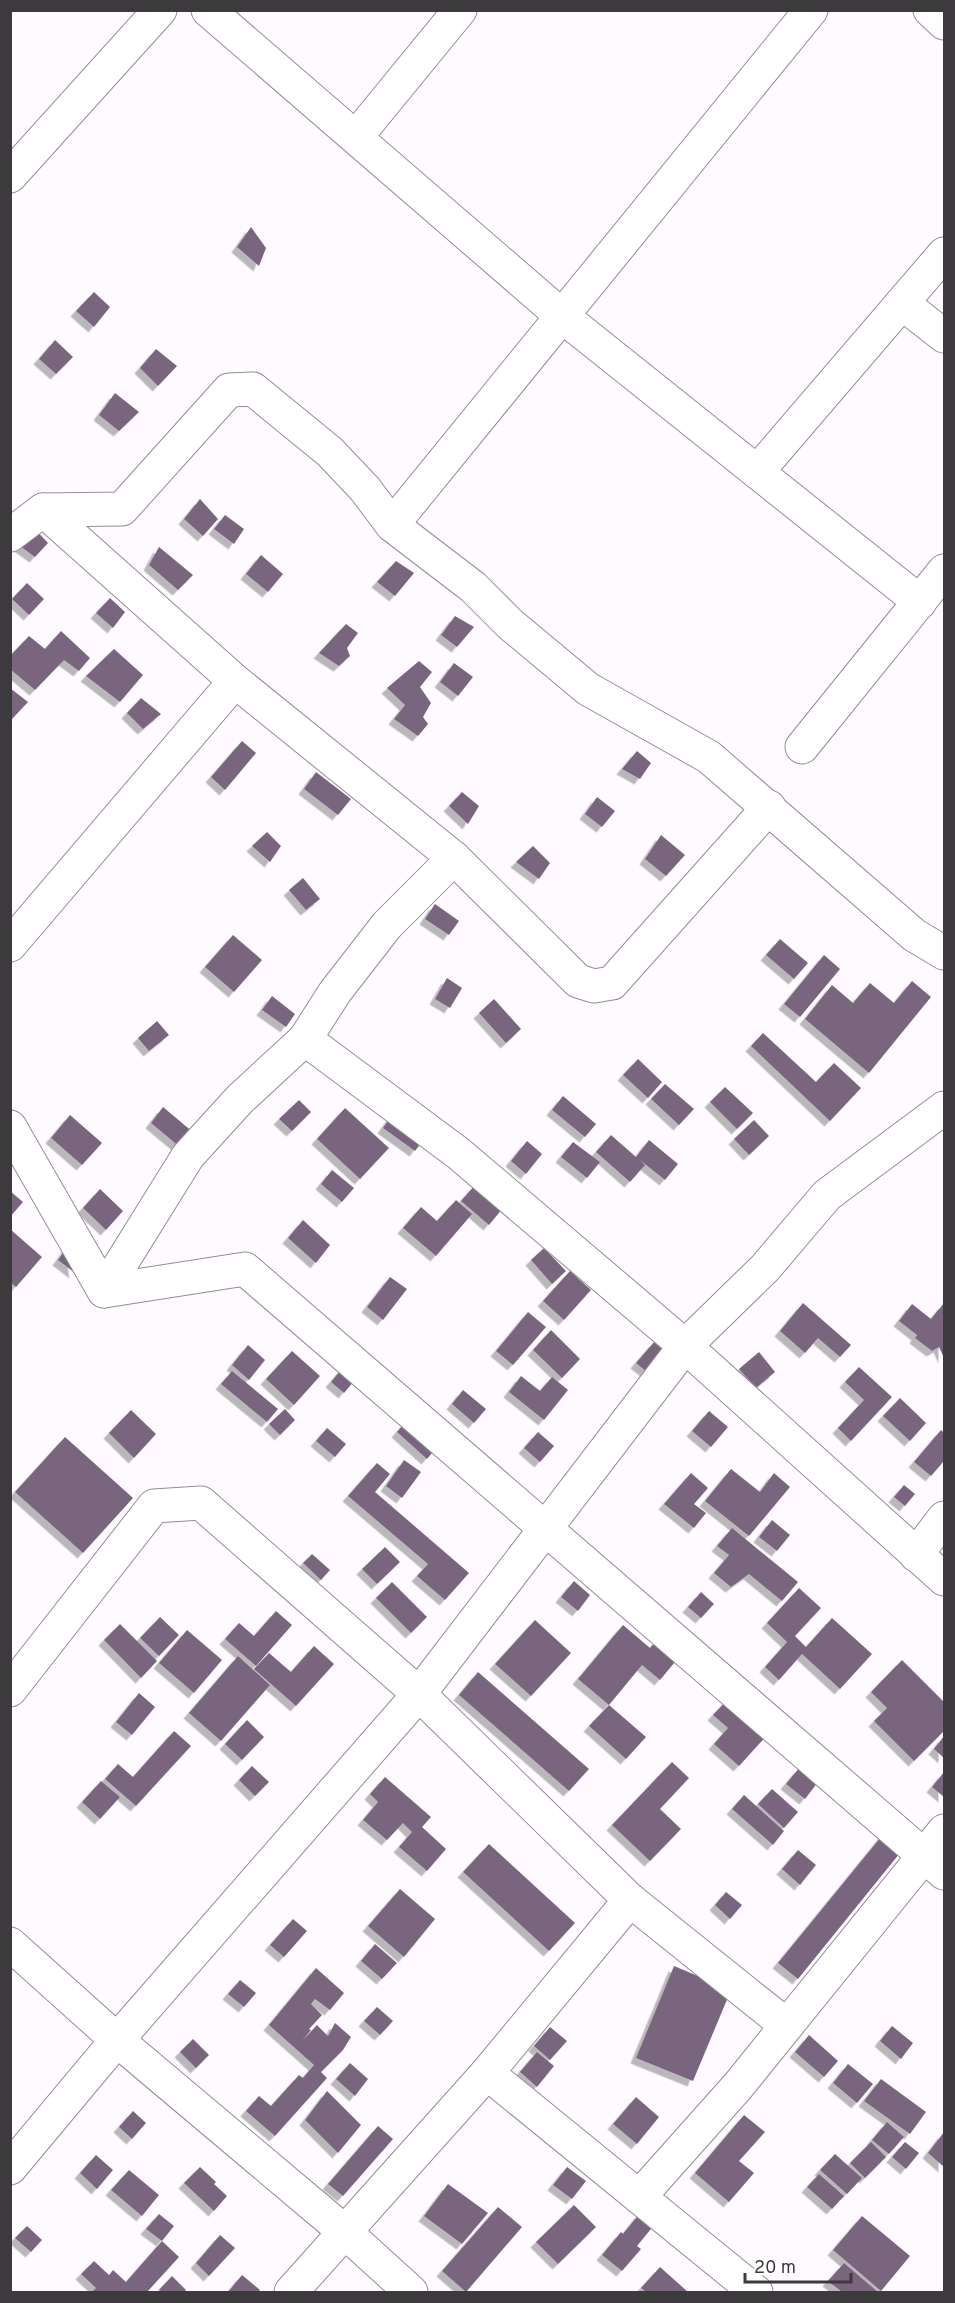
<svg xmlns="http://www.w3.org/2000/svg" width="955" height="2303" font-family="Overpass,sans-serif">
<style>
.building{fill:#7a657e;filter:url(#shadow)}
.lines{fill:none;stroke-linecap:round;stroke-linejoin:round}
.street-casing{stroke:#938d94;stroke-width:35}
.street{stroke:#fff;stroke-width:33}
</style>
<defs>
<filter id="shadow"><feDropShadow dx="-5.5" dy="5.5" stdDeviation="0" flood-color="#0004"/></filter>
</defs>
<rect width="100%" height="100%" fill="#fefaff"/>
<g class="building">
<path d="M251,227L266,248L259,266L237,247Z"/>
<path d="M94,292L110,307L94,327L76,311Z"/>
<path d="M55,340L73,357L56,374L39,359Z"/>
<path d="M156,349L177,366L158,386L140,368Z"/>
<path d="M115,393L139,412L119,431L99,415Z"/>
<path d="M200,499L218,519L203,536L184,519Z"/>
<path d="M225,515L244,529L234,544L214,529Z"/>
<path d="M32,526L48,543L35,557L17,544Z"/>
<path d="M159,547L193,575L178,590L149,565Z"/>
<path d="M261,555L283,574L268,592L246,574Z"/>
<path d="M396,561L414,573L395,596L377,582Z"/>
<path d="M27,583L44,599L29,615L12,599Z"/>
<path d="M110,598L125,612L113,628L96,613Z"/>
<path d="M455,616L474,627L457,647L441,635Z"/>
<path d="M346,624L358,633L347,648L350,656L339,666L319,653Z"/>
<path d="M61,631L90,658L79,671L64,660L35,690L10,669V656L29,636L45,649Z"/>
<path d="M114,649L143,675L120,702L86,676Z"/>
<path d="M419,661L432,672L420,687L431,703L423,717L428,724L418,736L394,719L405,705L387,688Z"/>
<path d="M454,663L473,677L458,696L440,682Z"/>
<path d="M10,688L28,702L12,719L10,718Z"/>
<path d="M141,698L161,714L143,729L127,713Z"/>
<path d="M242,741L256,753L225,790L211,777Z"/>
<path d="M637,751L651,763L640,779L622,769Z"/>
<path d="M316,772L351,799L338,815L304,789Z"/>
<path d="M462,792L479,806L468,824L449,806Z"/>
<path d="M597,797L615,811L602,827L585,814Z"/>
<path d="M267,832L281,846L270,862L252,846Z"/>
<path d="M661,835L685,855L666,876L645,859Z"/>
<path d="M533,846L550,863L539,879L516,862Z"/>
<path d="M303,878L320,899L306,910L289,890Z"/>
<path d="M435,904L459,921L449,935L425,919Z"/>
<path d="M233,935L262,960L234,992L205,967Z"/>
<path d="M780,939L808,963L794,979L766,955Z"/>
<path d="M824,955L840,969L800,1017L784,1004Z"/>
<path d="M447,978L462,988L450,1008L435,999Z"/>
<path d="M912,981L931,997L869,1073L805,1019L832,985L853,1003L870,983L894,1003Z"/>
<path d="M272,996L295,1014L286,1027L262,1010Z"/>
<path d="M494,999L521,1029L506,1043L479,1013Z"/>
<path d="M157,1021L169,1035L149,1051L138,1038Z"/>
<path d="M763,1033L816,1082L834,1063L861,1088L830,1121L751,1046Z"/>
<path d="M638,1059L662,1082L648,1098L623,1075Z"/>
<path d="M665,1084L694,1109L679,1125L651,1099Z"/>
<path d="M725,1087L753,1113L737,1129L710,1102Z"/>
<path d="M563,1096L596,1124L585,1137L552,1110Z"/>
<path d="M299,1100L311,1112L292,1131L279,1119Z"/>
<path d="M163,1107L194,1133L181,1148L151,1123Z"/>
<path d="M345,1108L389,1148L360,1179L317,1139Z"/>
<path d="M395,1111L427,1135L415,1151L383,1128Z"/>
<path d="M70,1115L102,1143L82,1165L51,1138Z"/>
<path d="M754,1120L769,1136L749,1155L734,1139Z"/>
<path d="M611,1135L636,1157L649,1140L678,1164L665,1180L640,1160L645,1165L630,1182L596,1152Z"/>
<path d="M527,1141L542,1154L526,1174L511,1161Z"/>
<path d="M573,1142L600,1162L587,1178L561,1157Z"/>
<path d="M332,1170L354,1188L342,1202L321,1184Z"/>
<path d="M476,1184L503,1208L489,1225L461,1201Z"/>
<path d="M100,1189L123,1211L106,1230L83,1208Z"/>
<path d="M10,1191L23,1202L10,1217Z"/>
<path d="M456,1200L472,1214L436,1256L403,1228L421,1207L437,1221Z"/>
<path d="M303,1220L330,1245L316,1263L288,1238Z"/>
<path d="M10,1229L42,1257L16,1287L10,1282Z"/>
<path d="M70,1243L75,1273L58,1260Z"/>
<path d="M544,1248L566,1271L552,1284L531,1260Z"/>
<path d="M570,1271L591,1290L564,1320L543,1301Z"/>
<path d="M390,1277L407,1289L383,1320L367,1307Z"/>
<path d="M803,1303L851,1345L840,1357L818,1338L805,1353L780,1331Z"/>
<path d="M944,1303V1358L939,1347L932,1351L915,1338L917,1335L899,1321L912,1304L931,1319Z"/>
<path d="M528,1312L546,1327L513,1365L496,1351Z"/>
<path d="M551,1330L580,1359L562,1378L533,1350Z"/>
<path d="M655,1341L666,1351L647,1372L636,1363Z"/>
<path d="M248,1345L265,1360L249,1380L232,1365Z"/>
<path d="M292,1351L320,1376L294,1405L266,1379Z"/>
<path d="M759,1352L775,1372L756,1388L739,1369Z"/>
<path d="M346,1364L359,1375L344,1393L331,1382Z"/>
<path d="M859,1367L892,1397L851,1441L838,1428L864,1400L845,1382Z"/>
<path d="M232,1371L278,1409L267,1422L221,1384Z"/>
<path d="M521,1376L540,1391L552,1377L568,1390L544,1420L509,1392Z"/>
<path d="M463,1390L486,1409L474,1423L452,1404Z"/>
<path d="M900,1398L926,1423L910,1441L883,1416Z"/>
<path d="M285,1409L295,1420L280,1435L269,1424Z"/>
<path d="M131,1410L156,1434L134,1458L109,1433Z"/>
<path d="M709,1411L728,1427L711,1447L692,1431Z"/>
<path d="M411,1416L441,1442L427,1459L397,1432Z"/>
<path d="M327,1428L346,1444L335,1457L316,1441Z"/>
<path d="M941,1430L944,1433V1461L931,1476L914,1462Z"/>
<path d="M538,1432L554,1446L540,1462L524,1448Z"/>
<path d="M65,1437L133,1498L83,1553L15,1492Z"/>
<path d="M404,1460L421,1472L402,1498L386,1486Z"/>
<path d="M377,1463L390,1474L375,1492L469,1573L445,1600L417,1576L428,1564L348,1496Z"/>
<path d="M731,1469L760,1492L774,1473L790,1487L749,1536L705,1501Z"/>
<path d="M691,1473L708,1488L694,1504L706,1513L694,1528L664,1504Z"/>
<path d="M904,1485L915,1494L905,1506L894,1497Z"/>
<path d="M772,1520L790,1535L777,1551L759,1537Z"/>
<path d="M732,1528L798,1582L782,1601L749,1574L731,1587L714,1573L729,1555L717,1546Z"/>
<path d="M385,1547L400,1562L377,1584L362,1569Z"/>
<path d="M312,1554L330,1570L321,1580L303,1563Z"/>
<path d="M574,1581L590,1595L578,1611L561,1597Z"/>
<path d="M392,1582L427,1617L411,1633L376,1598Z"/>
<path d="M799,1588L821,1608L795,1636L806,1647L832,1618L872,1654L840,1689L802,1654L779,1680L765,1667L787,1642L767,1623Z"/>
<path d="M701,1592L714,1604L701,1618L688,1607Z"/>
<path d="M276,1611L292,1625L256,1666L225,1639L239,1623L254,1636Z"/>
<path d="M160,1617L179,1635L159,1656L140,1638Z"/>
<path d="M535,1620L571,1653L531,1696L495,1664Z"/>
<path d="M120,1624L157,1661L141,1678L104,1640Z"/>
<path d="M623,1625L650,1648L658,1639L679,1657L660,1680L642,1665L609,1705L578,1679Z"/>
<path d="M187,1630L222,1660L194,1693L159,1663Z"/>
<path d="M314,1646L334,1664L296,1706L254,1669L269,1653L291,1672Z"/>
<path d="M238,1656L270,1685L221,1741L189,1713Z"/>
<path d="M902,1660L944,1702V1731L914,1761L874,1721L887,1708L871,1692Z"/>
<path d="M478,1672L589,1769L569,1791L459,1695Z"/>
<path d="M139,1693L155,1707L132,1735L116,1722Z"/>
<path d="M729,1698L769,1733L739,1766L714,1744L728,1728L713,1715Z"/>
<path d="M609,1705L646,1737L626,1759L589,1726Z"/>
<path d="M247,1720L264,1737L242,1760L225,1744Z"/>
<path d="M174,1731L191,1746L136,1806L105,1779L118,1764L133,1777Z"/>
<path d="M944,1736V1758L934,1749Z"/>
<path d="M672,1762L689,1778L660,1809L681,1829L650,1861L612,1825Z"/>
<path d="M252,1766L269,1782L255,1796L239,1780Z"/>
<path d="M800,1767L818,1782L805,1799L786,1784Z"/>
<path d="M944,1772V1797L932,1787Z"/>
<path d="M385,1777L431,1817L422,1827L446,1849L427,1871L399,1847L412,1832L403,1823L387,1840L363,1820L378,1802L370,1794Z"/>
<path d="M101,1781L120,1797L100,1819L82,1802Z"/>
<path d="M772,1789L798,1812L784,1828L758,1804Z"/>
<path d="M744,1795L784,1831L773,1845L732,1809Z"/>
<path d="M885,1832L904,1848L798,1979L778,1963Z"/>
<path d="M489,1844L575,1923L549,1951L463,1872Z"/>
<path d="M798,1850L816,1865L800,1885L782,1869Z"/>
<path d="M400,1889L435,1919L404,1957L368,1926Z"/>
<path d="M726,1892L742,1905L730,1919L715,1905Z"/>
<path d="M293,1919L307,1931L284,1957L270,1945Z"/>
<path d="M375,1944L397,1963L382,1979L361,1961Z"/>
<path d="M674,1966L731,1990L693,2081L636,2058Z"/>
<path d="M316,1968L344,1993L330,2010L315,1999L311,2004L322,2015L309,2029L311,2030L302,2041L317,2025L328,2036L335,2023L351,2037L343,2050L321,2072L327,2078L275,2136L246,2111L259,2096L271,2106L299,2075L303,2078L314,2065L269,2025Z"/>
<path d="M240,1980L256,1993L244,2007L228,1994Z"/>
<path d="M377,2007L393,2021L380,2035L364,2021Z"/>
<path d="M892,2026L913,2043L901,2059L880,2041Z"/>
<path d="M550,2027L567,2041L550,2060L534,2046Z"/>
<path d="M809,2035L838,2061L824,2077L795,2052Z"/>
<path d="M193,2039L209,2055L196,2068L180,2052Z"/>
<path d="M537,2052L554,2066L537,2087L520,2072Z"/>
<path d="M350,2063L368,2079L355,2096L336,2079Z"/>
<path d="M848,2064L873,2084L857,2103L833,2083Z"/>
<path d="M881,2079L926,2112L910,2134L864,2101Z"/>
<path d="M327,2091L361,2125L338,2153L305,2120Z"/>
<path d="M636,2097L659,2117L637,2144L613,2124Z"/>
<path d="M133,2111L146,2123L132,2139L119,2127Z"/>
<path d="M744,2115L765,2132L739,2161L754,2173L729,2202L695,2173Z"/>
<path d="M887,2122L904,2137L889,2154L872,2140Z"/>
<path d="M378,2126L393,2139L343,2196L328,2184Z"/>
<path d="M944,2132V2167L928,2153Z"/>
<path d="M871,2142L886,2157L865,2178L850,2163Z"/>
<path d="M905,2142L919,2153L906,2169L892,2157Z"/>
<path d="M835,2154L862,2178L847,2194L820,2170Z"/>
<path d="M96,2155L113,2170L97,2189L80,2173Z"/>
<path d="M200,2167L216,2182L214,2184L227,2196L214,2211L184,2183Z"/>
<path d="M567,2167L586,2181L572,2199L553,2185Z"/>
<path d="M129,2170L159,2195L142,2216L111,2190Z"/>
<path d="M819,2174L844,2196L832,2209L807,2187Z"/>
<path d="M448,2184L488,2213L462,2244L424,2216Z"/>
<path d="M574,2205L596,2227L558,2264L536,2242Z"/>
<path d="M498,2207L522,2227L466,2292L442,2271Z"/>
<path d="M640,2213L655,2224L637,2246L641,2249L622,2271L602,2255L621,2232L623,2234Z"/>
<path d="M159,2214L174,2226L162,2241L146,2229Z"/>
<path d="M862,2216L910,2256L881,2291L833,2250Z"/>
<path d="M27,2226L42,2240L31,2252L15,2238Z"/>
<path d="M220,2235L235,2248L209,2276L196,2263Z"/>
<path d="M162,2241L179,2257L147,2292H92L96,2288L81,2274L94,2261L109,2275L113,2270L126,2282Z"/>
<path d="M844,2263L878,2292H842L828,2281Z"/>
<path d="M660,2267L688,2292H646L641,2288Z"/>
<path d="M242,2275L260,2290L258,2292H228Z"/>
<path d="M172,2276L186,2290L184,2292H162L159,2290Z"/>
</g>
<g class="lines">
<g class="street-casing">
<g id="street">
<path d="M208,10L562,316L920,602"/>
<path d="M930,10L944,23"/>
<path d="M356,137L460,10"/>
<path d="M10,176L160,10"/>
<path d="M902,303L944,336"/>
<path d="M757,472L944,254"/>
<path d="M43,510L235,681L454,858L578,981L594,986L612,983L769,807"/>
<path d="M392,525L811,10"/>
<path d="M10,535L43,510L122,509L229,390L253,389L330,452L365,489L392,525L473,587L510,624L588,689L709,757L914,935L944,953"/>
<path d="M802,747L944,571"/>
<path d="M10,945L235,681"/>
<path d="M305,1039L458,1153L685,1346L944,1579"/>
<path d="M10,1127L104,1291L245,1269L944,1873"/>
<path d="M104,1291L188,1156L240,1099L305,1039L335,992L387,925L454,858"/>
<path d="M916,1555L944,1518"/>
<path d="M10,1690L154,1506L201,1503L419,1694L630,1900L786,2025"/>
<path d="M10,1944L117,2040L345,2232L411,2292"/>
<path d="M487,2073L756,2292"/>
<path d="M10,2168L117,2040L419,1694L685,1346L765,1268L827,1195L944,1108"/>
<path d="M639,2197L738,2086L944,1831"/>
<path d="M291,2292L487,2073L630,1900"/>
</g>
</g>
<use href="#street" class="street"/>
</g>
<rect width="955" height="2303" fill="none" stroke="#3d3a3d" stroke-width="24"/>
<path d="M745 2273v9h106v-9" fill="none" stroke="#3d3a3d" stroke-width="3"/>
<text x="754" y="2273" font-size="18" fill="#3d3a3d" stroke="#ffffff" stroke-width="4.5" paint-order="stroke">20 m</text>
</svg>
